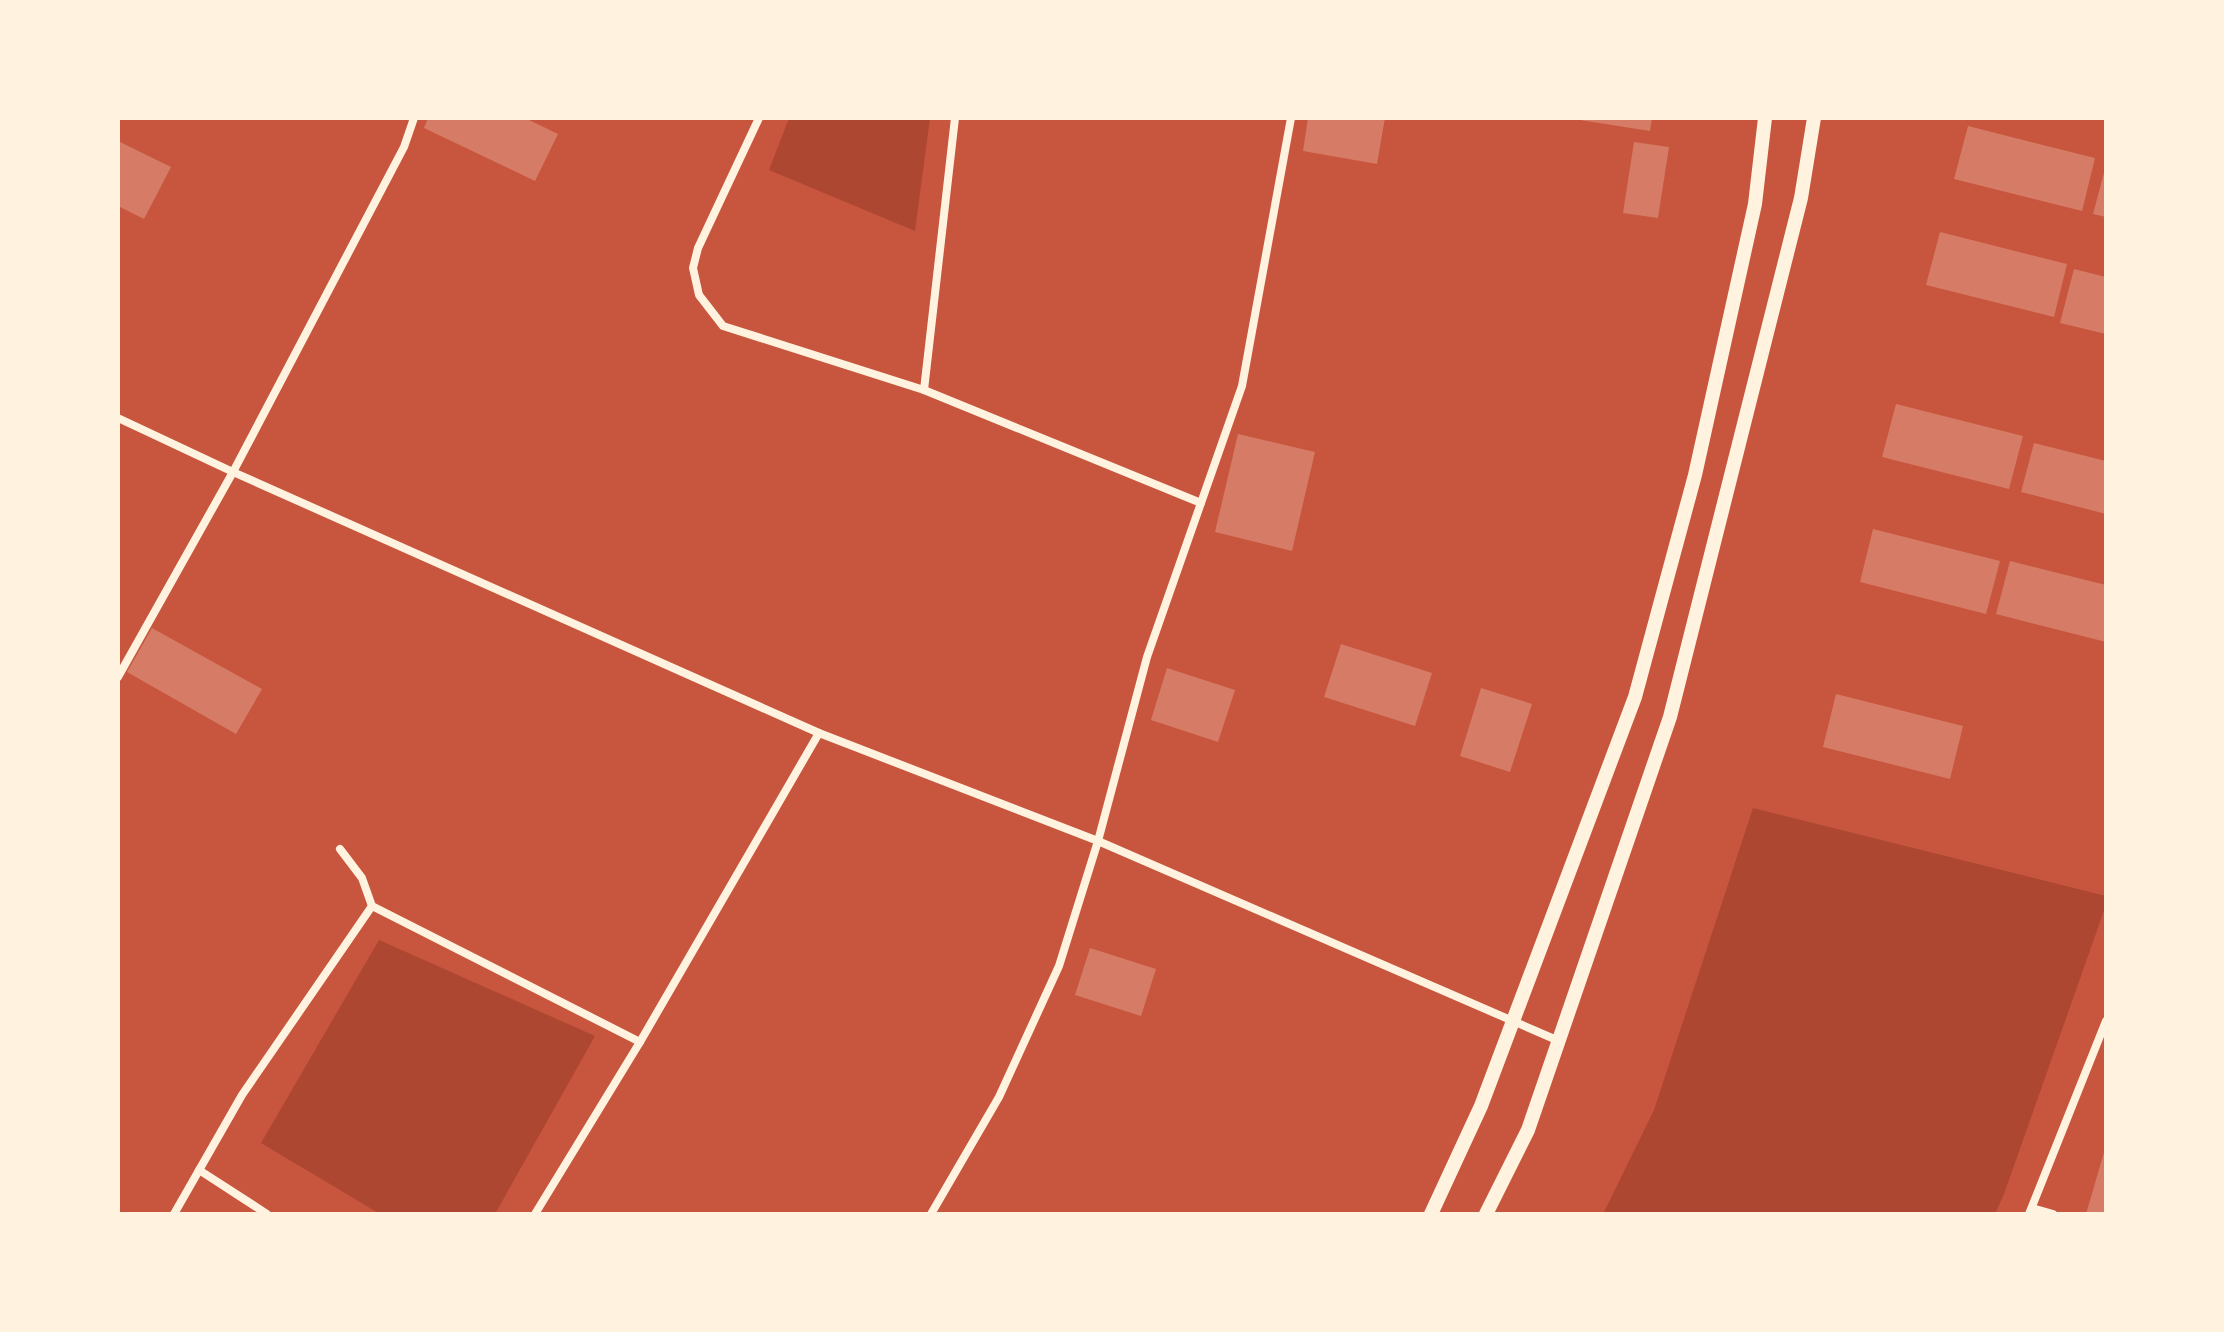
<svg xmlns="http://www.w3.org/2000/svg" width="2224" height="1332" font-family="Jost,sans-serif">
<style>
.green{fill:#ae4732}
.building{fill:#d67c66}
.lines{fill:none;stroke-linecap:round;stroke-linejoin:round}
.minor{stroke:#fff3e0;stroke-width:8}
.tertiary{stroke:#fff3e0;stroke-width:14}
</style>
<rect width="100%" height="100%" fill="#c8553d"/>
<g class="green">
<path d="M789,118H930L915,231L769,170Z"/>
<path d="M1753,808L2106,896V905L2004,1194L1995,1214H1603L1654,1110Z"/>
<path d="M379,940L595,1036L495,1214H380L261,1143Z"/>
</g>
<g class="building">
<path d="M428,118H525L558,134L535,181L424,128Z"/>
<path d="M1308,118H1385L1377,164L1303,151Z"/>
<path d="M1580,118H1652L1650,131L1580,120Z"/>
<path d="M1968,126L2095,158L2082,211L1954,179Z"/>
<path d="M118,141L171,167L144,219L118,206Z"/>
<path d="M1634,142L1669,147L1658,218L1623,213Z"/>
<path d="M2105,169L2106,170V217L2093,214Z"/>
<path d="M1940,232L2067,264L2054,317L1926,285Z"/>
<path d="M2074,269L2106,277V334L2060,323Z"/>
<path d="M1896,404L2023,436L2009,489L1882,457Z"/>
<path d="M1238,434L1315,452L1292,551L1215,532Z"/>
<path d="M2034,443L2106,461V514L2021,492Z"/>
<path d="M1873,529L2000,561L1986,614L1860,582Z"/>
<path d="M2010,561L2106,585V642L1996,614Z"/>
<path d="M152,628L262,689L236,734L127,672Z"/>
<path d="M1341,644L1432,673L1415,726L1324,697Z"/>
<path d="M1167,668L1235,690L1218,742L1151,720Z"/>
<path d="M1481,688L1532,704L1510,772L1460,756Z"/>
<path d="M1836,694L1963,726L1950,779L1823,747Z"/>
<path d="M1090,948L1156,969L1141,1016L1075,995Z"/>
<path d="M2105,1149L2106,1214H2086Z"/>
</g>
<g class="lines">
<g class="minor">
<path d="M759,118L698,248L693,268L699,295L723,326L924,390L1201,503"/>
<path d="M924,390L955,118"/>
<path d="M118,418L233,472L819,733L1098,841L1559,1041"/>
<path d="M118,677L233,472L404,147L414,118"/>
<path d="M340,849L362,878L372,906L640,1042"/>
<path d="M199,1170L267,1214"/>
<path d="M2032,1208L2053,1214"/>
<path d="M174,1214L242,1095L372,906"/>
<path d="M535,1214L640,1042L819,733"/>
<path d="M931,1214L999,1097L1059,966L1098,841L1147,657L1242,386L1291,118"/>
<path d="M2029,1214L2106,1021"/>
</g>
<g class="tertiary">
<path d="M1431,1214L1481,1106L1635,697L1695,475L1755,204L1765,118"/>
<path d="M1486,1214L1528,1130L1670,717L1801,198L1814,118"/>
</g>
</g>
<rect width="2224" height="1332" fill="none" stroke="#fff3e0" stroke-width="240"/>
</svg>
